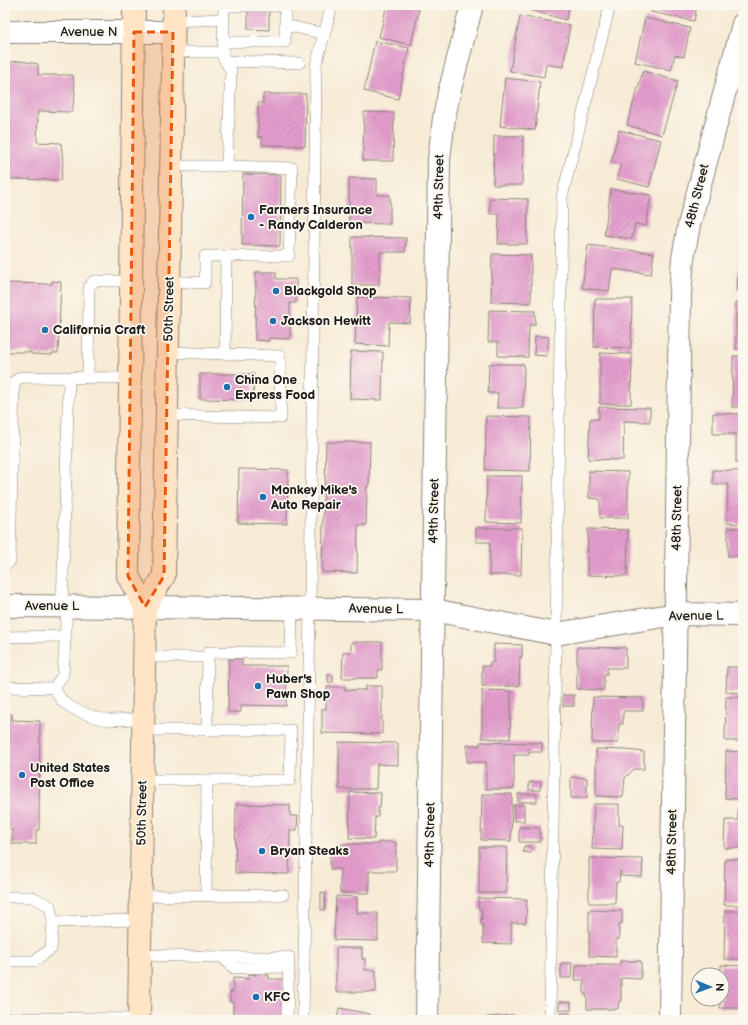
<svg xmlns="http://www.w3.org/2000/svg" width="748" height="1025" font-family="'Balsamiq Sans',sans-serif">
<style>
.building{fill:url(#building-hatch)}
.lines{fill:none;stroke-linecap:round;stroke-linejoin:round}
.service-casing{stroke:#8a8479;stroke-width:12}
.minor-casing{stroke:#8a8479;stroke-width:24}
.tertiary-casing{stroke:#8a8479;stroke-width:24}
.secondary-casing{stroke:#8a8479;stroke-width:24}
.service{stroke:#fff;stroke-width:11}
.minor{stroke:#fff;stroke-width:22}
.tertiary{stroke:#fff;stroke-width:22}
.secondary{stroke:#ffe4c6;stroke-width:22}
.marked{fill:#e8590c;fill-opacity:0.2;stroke:#e8590c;stroke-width:3;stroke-dasharray:8 5;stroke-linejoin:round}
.poi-dot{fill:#1f6fb2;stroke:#fbf7ec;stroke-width:1.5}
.labels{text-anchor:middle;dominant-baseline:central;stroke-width:3.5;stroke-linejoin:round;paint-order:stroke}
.street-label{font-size:13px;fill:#1c1c1c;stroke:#fbf7ec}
.poi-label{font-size:13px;font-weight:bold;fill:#1c1c1c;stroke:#fbf7ec;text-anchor:start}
</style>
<defs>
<pattern id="building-hatch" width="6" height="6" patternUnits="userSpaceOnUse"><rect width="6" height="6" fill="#e39ccc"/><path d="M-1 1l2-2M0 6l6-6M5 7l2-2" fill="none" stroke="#c286af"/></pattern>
</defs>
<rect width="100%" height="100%" fill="#fbf7ec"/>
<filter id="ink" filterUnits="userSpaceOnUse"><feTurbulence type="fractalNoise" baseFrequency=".025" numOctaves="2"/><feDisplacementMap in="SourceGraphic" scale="8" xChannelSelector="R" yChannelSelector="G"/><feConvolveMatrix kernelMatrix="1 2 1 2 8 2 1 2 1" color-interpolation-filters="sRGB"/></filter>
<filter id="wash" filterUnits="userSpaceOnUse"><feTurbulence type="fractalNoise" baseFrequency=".012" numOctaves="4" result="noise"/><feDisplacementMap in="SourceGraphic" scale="16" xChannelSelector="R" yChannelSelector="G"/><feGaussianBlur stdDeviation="0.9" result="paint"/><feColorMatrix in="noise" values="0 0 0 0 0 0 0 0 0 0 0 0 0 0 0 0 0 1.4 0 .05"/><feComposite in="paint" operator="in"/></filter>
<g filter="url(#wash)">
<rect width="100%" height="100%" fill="#f7ebd6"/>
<g id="blocks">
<g class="building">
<path d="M387,5H420L411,45L379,37Z"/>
<path d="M532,5H570L566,20L530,10Z"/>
<path d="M652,5H697L694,21L651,12Z"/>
<path d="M248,9H269V30L248,29Z"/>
<path d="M520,16L570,25L563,67L546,64L544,77L510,71Z"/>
<path d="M645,18L690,28L684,57L675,55L671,70L635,62Z"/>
<path d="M375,41L409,48L398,99L364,91Z"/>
<path d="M20,61L38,64V75H73L75,94L72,112L38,111L37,142L61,143L63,162L61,180L5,179V63Z"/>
<path d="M643,71L678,81L662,135L627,125Z"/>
<path d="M505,78L540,82L535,130L500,126Z"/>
<path d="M263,94H306L305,146L262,145V137H258V103H263Z"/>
<path d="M364,112L394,113L393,161H363Z"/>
<path d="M619,130L661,140L649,187L617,179L621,164L611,162Z"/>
<path d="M494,136H523L522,185H493Z"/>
<path d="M243,174L281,175L280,246L242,245Z"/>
<path d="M349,178L377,179V195H390V224L349,223Z"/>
<path d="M611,189L651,195L646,226L635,224L632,239L604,235Z"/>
<path d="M490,198L528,199L527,244H498L499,214H490Z"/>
<path d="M352,237L406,238L405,252H380L379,285H352Z"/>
<path d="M740,243H743V291L737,290Z"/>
<path d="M588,245L654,253L651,274L612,269L609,291L582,288Z"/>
<path d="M492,254L531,255V303L491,302Z"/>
<path d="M256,272H276V279H296V303H290V339L269,338V341L255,340Z"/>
<path d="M52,281L61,282L58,353H52V355L31,354V352H5V283L52,284Z"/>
<path d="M357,297L411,298L410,323L389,322L388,346L355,344Z"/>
<path d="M595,299H632L631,348L594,347Z"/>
<rect x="736" y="302" width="7" height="47"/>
<path d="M489,310L535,311V325H529L528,357L498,356V342H488Z"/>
<path d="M535,336L549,337L547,356L534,355Z"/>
<path d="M351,351L383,352L382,400L350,399Z"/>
<path d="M600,353L632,354L631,404H600Z"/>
<path d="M733,356H743V407H732Z"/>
<path d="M489,364H524L523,408H497L498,393H488Z"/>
<path d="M200,374H254L253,400L200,399Z"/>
<path d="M599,407L650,408V422L624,421L623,460L588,459L590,419H599Z"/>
<path d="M713,413L743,414V463H736V434H713Z"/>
<path d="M486,416L531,417L530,471L485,470Z"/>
<path d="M326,442H370L369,486H367L366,525H358L357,573L322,572L324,484H325Z"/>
<path d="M239,469L288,470L287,524L238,523Z"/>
<path d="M713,470L743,471V524L727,523L728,484H713Z"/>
<path d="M589,471L628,472V518H600V499L589,498Z"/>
<path d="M487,476H522L521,523L486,522Z"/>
<path d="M476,528H522L521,575H489L490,542H476Z"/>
<rect x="728" y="528" width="15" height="28"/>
<path d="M588,529L628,530L627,576L587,575Z"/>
<path d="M351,642H382V670H378V678H342L343,652H351Z"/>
<path d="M494,644L522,645V657H520L519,686H482V666H490V662H494Z"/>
<path d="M577,647L626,648V668H607V674H604V690L577,689Z"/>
<path d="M742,651H743V693L726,692L727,667H741Z"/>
<path d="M229,659H242V666H287L286,706L241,705V712H228Z"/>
<path d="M328,674L333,675V682H328Z"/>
<path d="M366,686H382V734L322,733V709H326L327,687H345V690H366Z"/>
<path d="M482,690L511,691L510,739L482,738Z"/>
<rect x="563" y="695" width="11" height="11"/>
<path d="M593,697L643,698V711H623V724H619L618,743H592Z"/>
<path d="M726,697H743V741H725Z"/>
<path d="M5,714H12V720L40,721L39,830H36V844H12V829H5Z"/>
<path d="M339,742L398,743V765L377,764L376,789H339Z"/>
<path d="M480,742L542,743V752H529V755H514V789H486V762H467V745H480Z"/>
<path d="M596,749L626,750L644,752V769H634L625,778L623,797L596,796Z"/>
<path d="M726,751L743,752V799L725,798Z"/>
<path d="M571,777L587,778V798H571Z"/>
<path d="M529,782H541L540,790H529Z"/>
<path d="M350,792L381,793L380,808H378V817H375L374,839L349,838Z"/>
<path d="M482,794H512L511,841L481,840Z"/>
<rect x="518" y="794" width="19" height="8"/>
<path d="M236,804L290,805V816H298L297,830H290L289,874L235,873Z"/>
<path d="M594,804H619V825H623L622,850L592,849Z"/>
<rect x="514" y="805" width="10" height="16"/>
<path d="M738,807H743V848H724L725,820H738Z"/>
<path d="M519,827L540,828V842H519Z"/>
<path d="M379,842H396V871H369V893H340V869H330V848H342L341,844H379Z"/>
<path d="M524,846H531V853L523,852Z"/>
<path d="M479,847H507L506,893H479Z"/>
<path d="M589,858L643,859L642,877L621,876V871H620L619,882H616L615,903H589Z"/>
<path d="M725,859H743V905H724Z"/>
<path d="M321,892L325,893V910H321Z"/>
<path d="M336,896L357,897V913H378V941L334,940Z"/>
<path d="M478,898L527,899L526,923H511V944L483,943V925H481L482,910H479Z"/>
<path d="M589,910L622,911V924H619V939H616V957L589,956Z"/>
<path d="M725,911H743V959H724Z"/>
<path d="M336,948H362V959H365V970H376V992H336Z"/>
<path d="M620,961H641V979L621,978V1001H619L618,1009H587V995H584V980H575L576,965H620Z"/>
<path d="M561,963H572L571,978H561Z"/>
<path d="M721,965L743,966V1008H720V999H722V975H721Z"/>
<path d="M256,971H264V975H269V979H283V1017L233,1016V1002H230V992H233V978L249,979V974L256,975Z"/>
<rect x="559" y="1002" width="12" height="8"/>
<path d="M339,1008L370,1014L369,1020H337Z"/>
<path d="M560,1013H570L569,1020H560Z"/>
<path d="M514,1015L515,1020H487V1017Z"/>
<path d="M574,1016L621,1017L620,1020H574Z"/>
</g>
</g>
</g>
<g filter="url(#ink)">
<use href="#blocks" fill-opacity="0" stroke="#8a8479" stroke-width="1"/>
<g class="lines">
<g class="service-casing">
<g id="service">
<path d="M174,21L224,19"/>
<path d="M285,25L325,34"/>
<path d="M223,42H285V6H224"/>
<path d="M173,52H223"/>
<path d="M225,61L299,63"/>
<path d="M171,166H227"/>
<path d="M169,281L205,283V256H289L292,168L227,166L231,71L223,57L224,5"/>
<path d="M225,353L226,256"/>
<path d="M88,378L89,287L94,281H131"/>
<path d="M167,415L281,418L280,356L168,352"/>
<path d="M5,566L10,561L14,382L21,377L130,378"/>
<path d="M62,606L69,378"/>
<path d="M5,637L65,636"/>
<path d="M144,657H208"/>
<path d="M5,687L54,688"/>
<path d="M54,688L63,702L76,710L94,717L108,720L144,719"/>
<path d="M54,688L63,675L67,606"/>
<path d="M143,730H207"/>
<path d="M143,780H207"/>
<path d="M141,896L283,895"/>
<path d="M206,896L207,780H290L291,730H207L208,652L291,653L292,608"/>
<path d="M5,897H32L50,906L53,922L51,949L34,961H5"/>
<path d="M53,922L140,920"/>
<path d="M140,955L222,957H289L287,1020"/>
<path d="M222,957L234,968L289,967"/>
<path d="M5,1018L139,1019"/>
<path d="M303,1020L310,608L316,65L332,5"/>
<path d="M550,1020L556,634L562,197L610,5"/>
</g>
</g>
<g class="minor-casing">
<g id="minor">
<path d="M5,32H173"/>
<path d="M5,606L145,607"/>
<path d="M427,1020L439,159L444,118L449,93L472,5"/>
<path d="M670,1020L680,295L683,258L689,225L743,24"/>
</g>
</g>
<g class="tertiary-casing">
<path id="tertiary" d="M145,607L433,610L556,634L676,614L743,615"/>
</g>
<g class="secondary-casing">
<g id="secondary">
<path d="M134,5L128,576L145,607L139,1020"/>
<path d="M145,607L164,576L174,5"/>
</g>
</g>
<use href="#service" class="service"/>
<use href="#minor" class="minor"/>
<use href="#tertiary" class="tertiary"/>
<use href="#secondary" class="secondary"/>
</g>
</g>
<path class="marked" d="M134,32H173L164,576L145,607L128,576Z"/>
<g class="poi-dot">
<circle cx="251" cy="217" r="4"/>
<circle cx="276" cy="291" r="4"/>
<circle cx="273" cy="321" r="4"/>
<circle cx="45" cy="330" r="4"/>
<circle cx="227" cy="387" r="4"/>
<circle cx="263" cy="497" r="4"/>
<circle cx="258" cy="686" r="4"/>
<circle cx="22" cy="775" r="4"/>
<circle cx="262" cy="851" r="4"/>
<circle cx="256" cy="997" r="4"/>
</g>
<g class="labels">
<g class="street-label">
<text x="89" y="32">Avenue N</text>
<text transform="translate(439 187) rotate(-89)">49th Street</text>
<text transform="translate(697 196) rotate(-76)">48th Street</text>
<text transform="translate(169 309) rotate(-89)">50th Street</text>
<text transform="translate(434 511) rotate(-89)">49th Street</text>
<text transform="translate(677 518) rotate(-89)">48th Street</text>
<text x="52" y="606">Avenue L</text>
<text transform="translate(376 609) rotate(1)">Avenue L</text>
<text transform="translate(696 616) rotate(-1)">Avenue L</text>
<text transform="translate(142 813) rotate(-89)">50th Street</text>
<text transform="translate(430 835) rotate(-89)">49th Street</text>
<text transform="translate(672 842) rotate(-89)">48th Street</text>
</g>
<g class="poi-label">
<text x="259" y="210">Farmers Insurance<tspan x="259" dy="15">- Randy Calderon</tspan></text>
<text x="284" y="291">Blackgold Shop</text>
<text x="281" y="321">Jackson Hewitt</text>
<text x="53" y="330">California Craft</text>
<text x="235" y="380">China One<tspan x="235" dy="15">Express Food</tspan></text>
<text x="271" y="490">Monkey Mike's<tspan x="271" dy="15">Auto Repair</tspan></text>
<text x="266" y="679">Huber's<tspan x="266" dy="15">Pawn Shop</tspan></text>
<text x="30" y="768">United States<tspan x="30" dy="15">Post Office</tspan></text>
<text x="270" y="851">Bryan Steaks</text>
<text x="264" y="997">KFC</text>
</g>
</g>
<rect width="748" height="1025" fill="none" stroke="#fbf7ec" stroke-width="20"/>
<g transform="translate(710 987) rotate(91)"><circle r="19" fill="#fbf7ec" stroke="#a29f99"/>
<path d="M0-3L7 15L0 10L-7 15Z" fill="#1f6fb2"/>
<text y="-6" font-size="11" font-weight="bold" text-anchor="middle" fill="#1c1c1c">N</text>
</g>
</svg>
